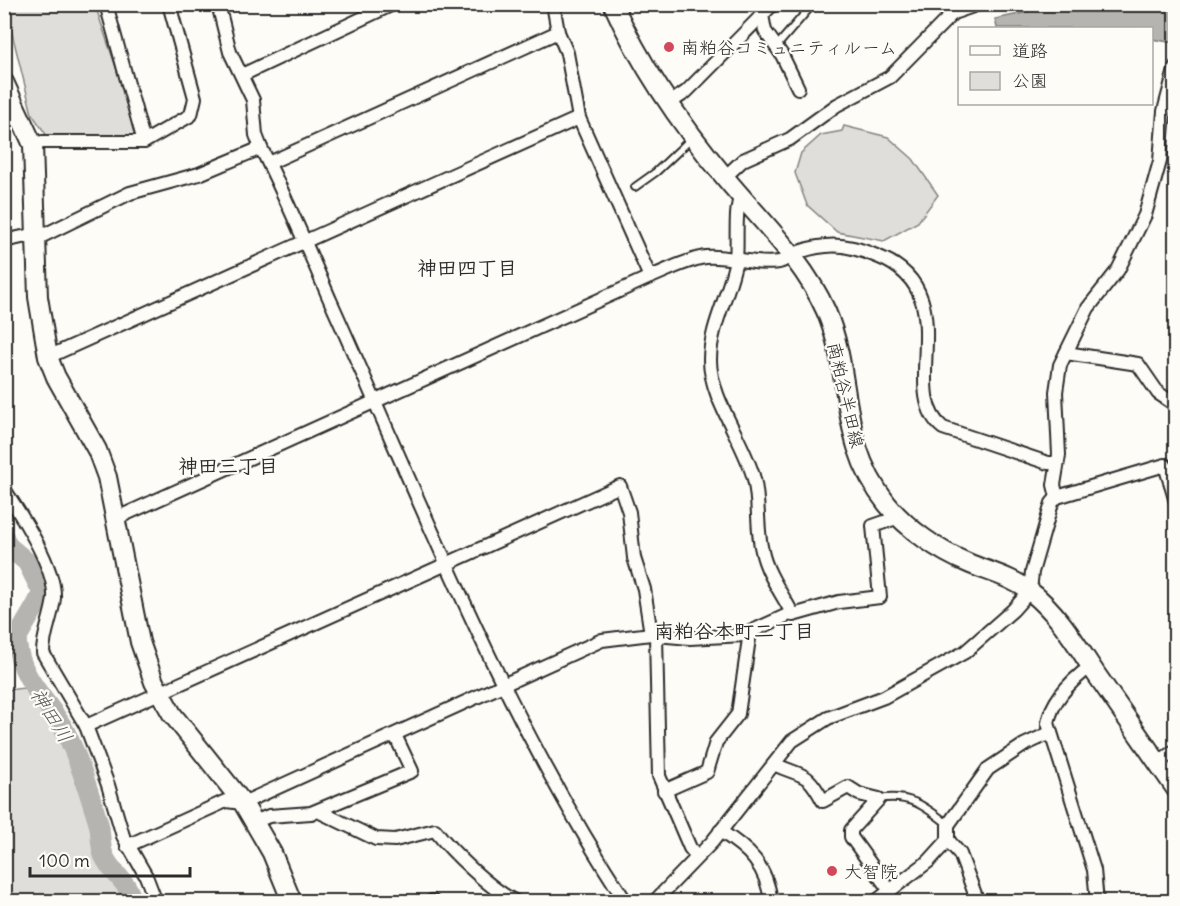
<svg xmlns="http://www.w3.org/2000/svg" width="1180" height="906" font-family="Delius,'Klee One',sans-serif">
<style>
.green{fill:#dfdeda;stroke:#858482;stroke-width:1.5}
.water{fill:#b5b4b1;stroke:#7e7d7b;stroke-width:1.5}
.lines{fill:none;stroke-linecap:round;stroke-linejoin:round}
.river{stroke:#b5b4b1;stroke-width:20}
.lane-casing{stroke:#2b2b2b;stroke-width:10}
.street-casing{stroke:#2b2b2b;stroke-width:16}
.secondary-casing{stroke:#2b2b2b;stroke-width:22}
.lane{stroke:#fdfcf7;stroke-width:6}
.street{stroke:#fdfcf7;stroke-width:12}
.secondary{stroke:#fdfcf7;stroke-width:18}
.poi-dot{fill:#d1495b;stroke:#fdfcf7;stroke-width:2}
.labels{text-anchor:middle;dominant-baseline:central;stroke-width:4.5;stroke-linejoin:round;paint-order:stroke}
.poi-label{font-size:18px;fill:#2b2b2b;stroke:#fdfcf7;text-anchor:start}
.street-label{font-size:18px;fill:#2b2b2b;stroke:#fdfcf7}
.neighbourhood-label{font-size:20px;font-weight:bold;fill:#2b2b2b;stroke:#fdfcf7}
.water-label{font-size:20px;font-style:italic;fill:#5b5b5a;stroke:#fdfcf7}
</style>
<rect width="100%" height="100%" fill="#fdfcf7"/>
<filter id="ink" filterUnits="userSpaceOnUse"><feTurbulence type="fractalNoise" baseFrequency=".0167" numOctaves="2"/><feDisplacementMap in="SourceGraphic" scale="12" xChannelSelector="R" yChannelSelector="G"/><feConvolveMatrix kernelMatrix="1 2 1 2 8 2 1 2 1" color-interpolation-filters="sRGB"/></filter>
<g filter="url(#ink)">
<g class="green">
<path d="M5,5H95L137,130L135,138L47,136L32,114Z"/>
<path d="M844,126L888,137L913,159L938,195L918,222L884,241L837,232L807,205L795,173L801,153L821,135L842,131Z"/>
<path d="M4,685L7,690L33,687L71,737L108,876L129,887L135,901H5Z"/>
</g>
<path class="water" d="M1043,4L1175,5V43L1152,39V28H997L995,19L1024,13Z"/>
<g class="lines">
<path class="river" d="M4,537L8,546L27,562L42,592C38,607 15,635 17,644C22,682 48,700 65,731C80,761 89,793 99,825C101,835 100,847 104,856C113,876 128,879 132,902"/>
<g class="lane-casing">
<g id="lane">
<path d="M776,47L813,4"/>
<path d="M635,187L656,172L691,139"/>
<path d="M879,799C909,793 926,807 948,824"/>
</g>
</g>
<g class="street-casing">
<g id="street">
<path d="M106,4L144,142"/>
<path d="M218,4L230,52L253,100L256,135L261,148C286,197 308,249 330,300C422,504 503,715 626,902"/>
<path d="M553,4L558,32L567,53L579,118L650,277"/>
<path d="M991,4H1001"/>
<path d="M762,15L765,31L782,55L798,88"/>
<path d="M242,75L393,4"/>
<path d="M668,104L686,92L773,4"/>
<path d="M33,145L42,142H144L191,115L195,98L169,4"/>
<path d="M269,163L558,32"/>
<path d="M725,177L743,160L790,139L837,105L890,77L953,13L979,4"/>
<path d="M741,197C734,208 738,244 736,259C730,294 710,325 710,360C710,399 744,441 754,479C760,503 756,528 762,551C766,572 782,594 792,613"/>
<path d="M36,239L130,193L199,174L261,148"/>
<path d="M4,241L36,234"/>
<path d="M1066,353L1138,364L1158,393L1176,405"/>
<path d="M48,357L579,118"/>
<path d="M4,489C21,515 56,568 54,598C52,617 43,634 43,653L86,726L108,785L123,836L146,876L156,902"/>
<path d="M1057,497L1054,485L1059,455L1056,392L1060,365L1088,308L1118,270L1145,215L1160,161L1164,111L1176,66"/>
<path d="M117,518L650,277C666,271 688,259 706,257C729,255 755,266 779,262C784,261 790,256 795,254C805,249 815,247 826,246C845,244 862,250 879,257C966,292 896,391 943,428L1048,463H1057"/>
<path d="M656,635L690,638L744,635L750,632"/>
<path d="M1091,666C1072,680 1052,700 1048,723L1094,870L1097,902"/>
<path d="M86,726L620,486L629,512L634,558L644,589L651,634L656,635L659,776L690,848L697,856"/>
<path d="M1157,763L1176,750"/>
<path d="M774,764C803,778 806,769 823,801L848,787L859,794L879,799L851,830V837L890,891"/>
<path d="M664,791L707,772L716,742L738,714L750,632L792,613L793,615L839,602L880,597L873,526L899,517"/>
<path d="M318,811L376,839L395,840L435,830C452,852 490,889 516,902"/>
<path d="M254,822L269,816L311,813L412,771L395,735"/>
<path d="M720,831C749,849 767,866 771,902"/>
<path d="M127,846L226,801L243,803L602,640L651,634"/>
<path d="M432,901L433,902"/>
<path d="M654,902L712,842L792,741L828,718L884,697L965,652L1013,610L1030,591L1032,572L1052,503L1057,497L1165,465L1176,502"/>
<path d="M875,902L929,861L948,840"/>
<path d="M978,902L960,854L948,840V825L988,769L1024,745L1050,733"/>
</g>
</g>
<g class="secondary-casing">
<g id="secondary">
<path d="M613,4C642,69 682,126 727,180C762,222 804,261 826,311C854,377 837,441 887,504C907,529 939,551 968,563C989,572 1012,577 1031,592C1059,614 1076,644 1096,674C1122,712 1149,750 1176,789"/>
<path d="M4,82L33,145L38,297L48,357L56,377L97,450L107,477L140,642L154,682L172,714L243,803L272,853L292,902"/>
</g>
</g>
<use href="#lane" class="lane"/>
<use href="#street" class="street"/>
<use href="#secondary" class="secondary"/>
</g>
</g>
<g class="poi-dot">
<circle cx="669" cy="47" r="6"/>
<circle cx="832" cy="871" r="6"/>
</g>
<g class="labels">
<g class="poi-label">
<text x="681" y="47">南粕谷コミュニティルーム</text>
<text x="844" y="871">大智院</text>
</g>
<g class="street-label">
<text transform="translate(846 395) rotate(77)">南粕谷半田線</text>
</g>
<g class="neighbourhood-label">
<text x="467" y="267">神田四丁目</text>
<text x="228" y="465">神田三丁目</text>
<text x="734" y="630">南粕谷本町二丁目</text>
</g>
<g class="water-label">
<text transform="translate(52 715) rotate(58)">神田川</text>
</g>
</g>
<rect width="1180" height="906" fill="none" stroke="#fdfcf7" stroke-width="24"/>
<rect x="12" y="12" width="1156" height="882" fill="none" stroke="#2b2b2b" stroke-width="2" filter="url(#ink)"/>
<rect x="958" y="27" width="195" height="78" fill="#fdfcf7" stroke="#a9a8a5" stroke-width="1.5"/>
<rect x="970" y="46" width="30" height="9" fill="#fdfcf7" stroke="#a9a8a5" stroke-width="1.5"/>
<text x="1012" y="57" font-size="18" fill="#2b2b2b">道路</text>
<rect x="970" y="72" width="30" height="18" fill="#dfdeda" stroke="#a9a8a5" stroke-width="1.5"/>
<text x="1012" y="87" font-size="18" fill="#2b2b2b">公園</text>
<path d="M30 867v9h160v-9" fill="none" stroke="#2b2b2b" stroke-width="3"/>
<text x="39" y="867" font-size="18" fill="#2b2b2b" stroke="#fdfcf7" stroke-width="4.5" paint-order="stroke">100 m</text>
</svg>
